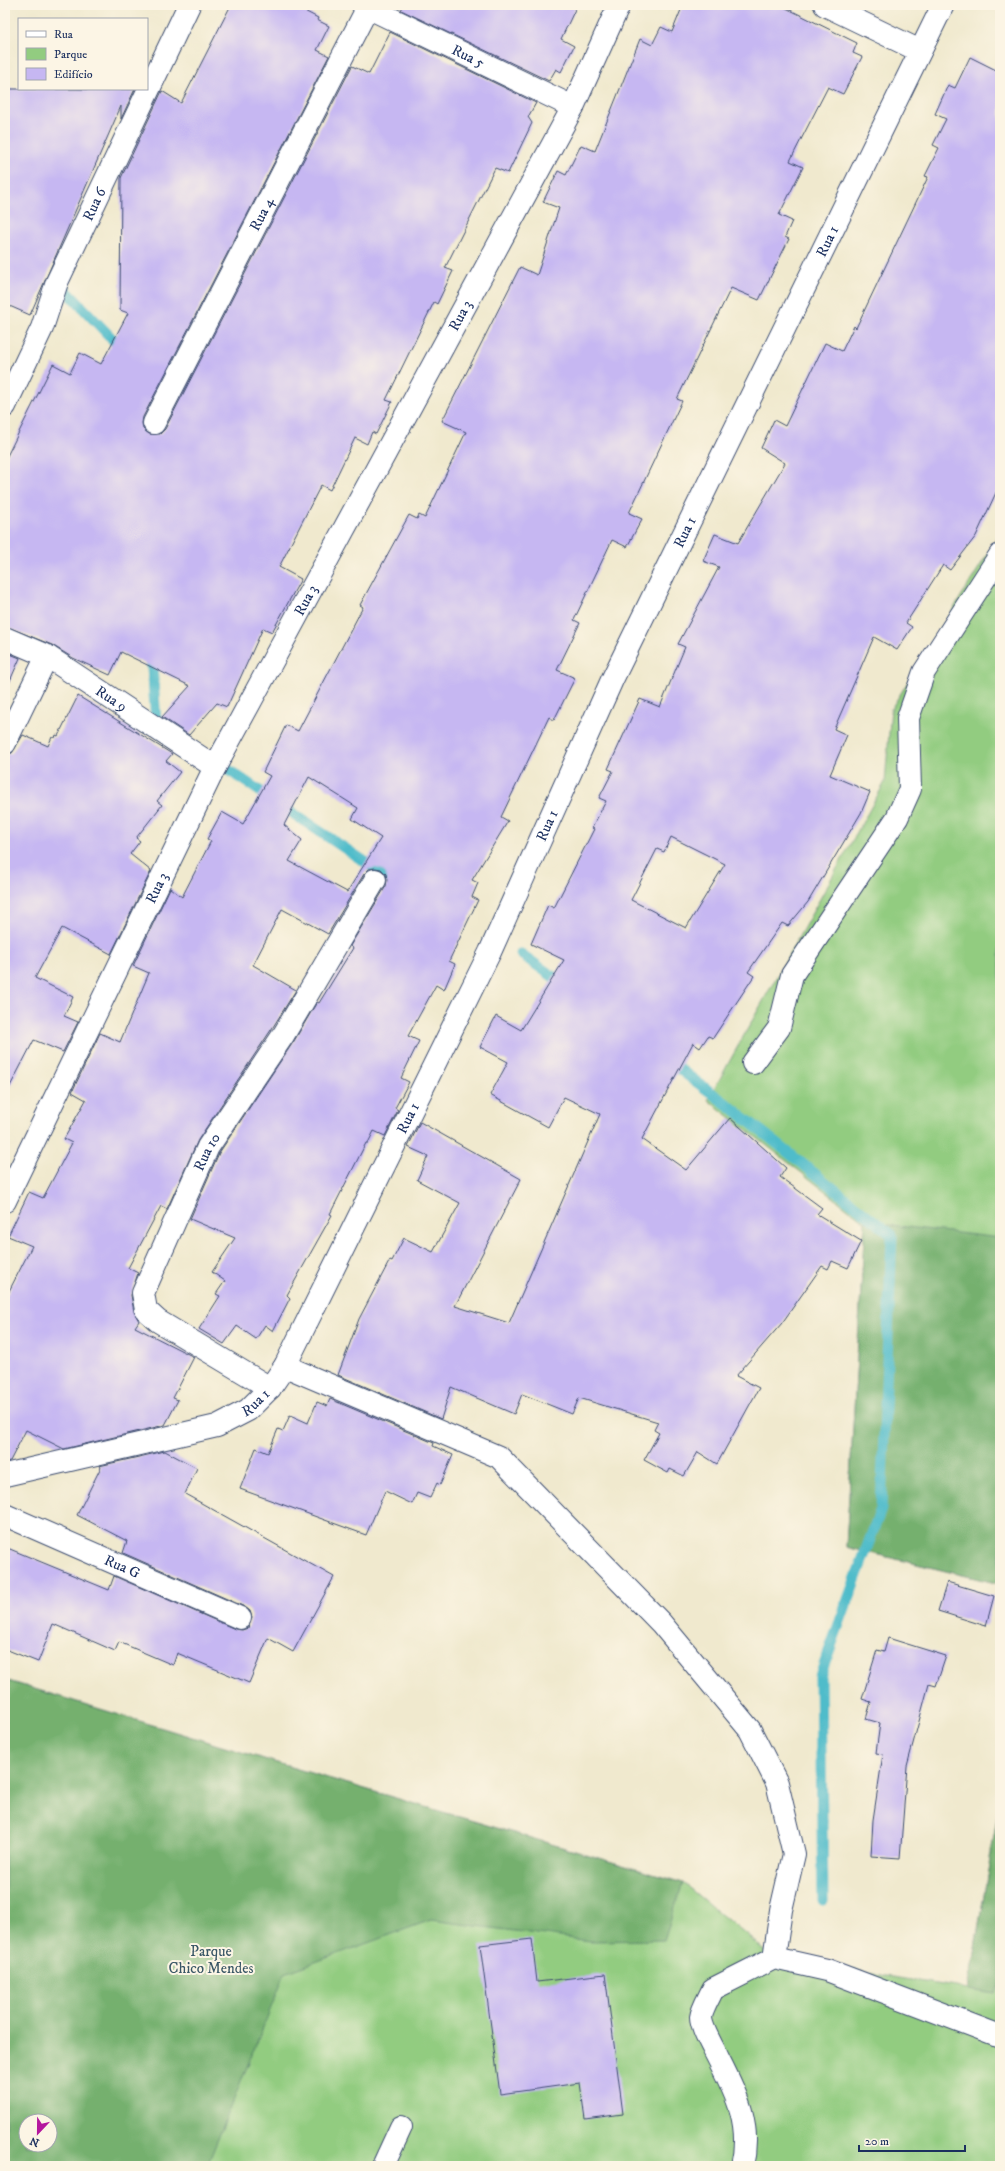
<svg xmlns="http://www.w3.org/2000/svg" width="1005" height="2171" font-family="'IM FELL DW Pica',serif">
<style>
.green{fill:#92cc80;stroke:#567e6f;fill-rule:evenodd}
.forest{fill:#75b06e;stroke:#487066;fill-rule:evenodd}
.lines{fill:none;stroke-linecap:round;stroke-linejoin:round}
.stream{stroke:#4fbcca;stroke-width:11}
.building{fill:#c6b7f2;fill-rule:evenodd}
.minor-casing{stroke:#3b4b6f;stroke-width:24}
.tertiary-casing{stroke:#3b4b6f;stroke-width:24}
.minor{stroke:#fff;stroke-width:22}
.tertiary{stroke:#fff;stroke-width:22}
.labels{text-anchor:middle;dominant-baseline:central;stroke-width:4;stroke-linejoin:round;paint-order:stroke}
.street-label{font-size:15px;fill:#1b2f5e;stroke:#fcf5e5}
.park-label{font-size:15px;fill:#395666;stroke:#fcf5e5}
</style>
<rect width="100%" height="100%" fill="#fcf5e5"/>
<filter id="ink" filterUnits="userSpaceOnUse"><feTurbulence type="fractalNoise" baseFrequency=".025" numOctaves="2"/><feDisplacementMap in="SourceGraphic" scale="8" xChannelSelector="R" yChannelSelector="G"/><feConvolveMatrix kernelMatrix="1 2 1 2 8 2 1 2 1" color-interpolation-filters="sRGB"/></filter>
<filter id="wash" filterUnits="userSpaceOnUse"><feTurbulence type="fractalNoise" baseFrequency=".012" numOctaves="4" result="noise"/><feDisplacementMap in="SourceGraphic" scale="16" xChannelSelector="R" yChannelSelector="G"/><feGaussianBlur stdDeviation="0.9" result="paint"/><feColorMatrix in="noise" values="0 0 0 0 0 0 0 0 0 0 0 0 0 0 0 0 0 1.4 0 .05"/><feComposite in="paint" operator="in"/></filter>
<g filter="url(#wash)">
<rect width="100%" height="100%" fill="#f0e9ce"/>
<g class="green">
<path d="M1000,534V1584L846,1547L865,1222L708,1100L885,782L891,709Z"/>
<path d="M5,1680L277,1763L683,1883L774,1958L968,1989L1000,1800V2166H5ZM26,2121H50V2145H26Z"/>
</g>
<g class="forest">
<path d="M865,1222L1000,1238V1584L846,1547Z"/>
<path d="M5,1680L277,1763L683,1883L664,1940L590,1941L431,1920L285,1973L207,2166H5ZM26,2121H50V2145H26Z"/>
<path d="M1000,1800V1983L995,1993L968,1989Z"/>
</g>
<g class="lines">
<g class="stream">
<path d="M62,286L119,346L120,353"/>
<path d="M151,653L156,721L163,725"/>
<path d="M215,761L398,884"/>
<path d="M521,954L565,985"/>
<path d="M667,1060L732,1108L892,1235L881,1509L820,1676L823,1900"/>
</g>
</g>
<g id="blocks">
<g class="building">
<path d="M231,5H293L318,18L317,20L329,26L317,50L329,56L143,417L142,423L143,429L149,434H160L165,429L352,66L369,74L390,32L536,103L528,117L532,123L508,173L495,168L445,268L453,271L437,304L434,302L386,400L392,402L376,434L372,432L367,444L355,438L330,490L321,485L279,567L301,579L272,632L263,628L227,707L217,703L189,735L162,717L190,686L121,652L110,675L73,658L52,645L5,626V460L53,364L70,373L80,353L101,364L128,313L120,310L121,178L162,91L181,103Z"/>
<path d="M404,5H577L561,39L574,46L561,72L556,69L549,81L401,10Z"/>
<path d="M683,5H780L857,43L853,53L862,57L843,94L828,87L790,161L803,167L779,215L792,221L785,237L789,239L759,300L731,288L677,399L682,401L629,513L642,519L627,547L612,540L574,620L580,623L557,670L575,678L554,720L549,717L501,817L508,821L472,880L478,883L472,897L478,900L449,961L455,964L444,990L436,985L408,1036L419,1041L401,1078L409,1082L395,1108L398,1110L385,1136L374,1131L368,1143H366L330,1214L332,1215L287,1295L290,1298L273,1331L265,1325L256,1339L237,1326L224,1344L199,1329L220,1296L216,1294L225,1281L212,1272L235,1238L190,1219L219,1153L294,1041L317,1002L319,1003L353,948L350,946L386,886L387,880L386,874L381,869L375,868L369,869L364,874L328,934L282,909L253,965L296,990L273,1027L198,1140L167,1209L161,1206L128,1268L138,1273L131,1295L134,1312L139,1321L135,1327L194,1357L173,1398L178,1400L165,1425L64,1449L26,1430L10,1461L5,1462V1299L32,1246L8,1236L29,1192L43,1198L72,1143L64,1139L86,1100L72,1092L100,1033L120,1042L149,973L133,966L170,888L182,897L211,841L207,839L222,812L243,824L270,776L263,772L286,725L298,731L363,607L360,605L409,515L417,519L419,515L425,518L466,432L442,421L520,267L537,275L559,208L543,202L558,171L566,175L581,145L595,151L640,39L652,45L661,27L672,32ZM309,777L358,808L352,819L381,838L347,892L289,861L302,840L284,825Z"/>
<path d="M970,57L1000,72V484L976,536L950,570L943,565L906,623L912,627L897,650L874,637L834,729L847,735L830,775L870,792L861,813L808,902L788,926L782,923L748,972L754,976L713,1038L708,1036L700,1048L693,1043L642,1139L686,1170L730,1118L786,1168L780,1177L822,1208L817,1214L861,1241L848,1268L832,1261L828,1269L822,1266L782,1323L736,1376L759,1388L717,1464L698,1452L684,1476L670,1469L668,1473L644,1460L659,1433L654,1430L658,1422L579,1398L572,1414L522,1394L514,1414L451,1387L441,1419L338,1375L359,1319L390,1260L392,1261L404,1238L433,1252L460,1203L417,1180L428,1156L408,1147L420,1122L521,1179L455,1306L509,1323L600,1114L564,1097L548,1127L490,1095L508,1062L480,1047L496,1016L521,1030L564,960L531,944L548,905L554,908L594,829L592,828L606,801L599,798L613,771L608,769L640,699L660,707L685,647L678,644L719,567L703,561L715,534L738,543L785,463L761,448L774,420L785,426L825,343L842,351L854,326L856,328L928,177L925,176L939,148L933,145L946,119L935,114L948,85L955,88ZM671,837L725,864L686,928L631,900L657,849L664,852Z"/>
<path d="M5,89H135L121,119V106L30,315L5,304Z"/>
<path d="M5,652L20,658L5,692Z"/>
<path d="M78,696L172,754L166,761L180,772L157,801L162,805L136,838L140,841L130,854L151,871L111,954L62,928L35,978L73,997L64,1016L78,1022L63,1052L34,1040L5,1096V755L12,753L23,735L48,746L52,737L55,738L56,735L58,736Z"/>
<path d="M330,1399L434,1443L433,1446L453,1455L440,1485L437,1483L430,1498L417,1493L412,1504L385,1491L366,1535L240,1489L256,1448L268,1453L278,1429L283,1431L290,1415L308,1423L317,1402L327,1406Z"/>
<path d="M165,1451L197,1468L185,1494L334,1577L293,1652L268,1638L249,1683L177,1653L173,1665L119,1642L115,1651L53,1624L38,1662L5,1649V1547L109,1590L114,1576L235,1629L242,1630L248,1628L252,1617L250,1611L245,1607L123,1553L127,1541L77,1515L101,1467L99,1466Z"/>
<path d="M947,1582L994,1596L986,1626L938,1611Z"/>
<path d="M888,1638L946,1656L936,1686L929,1684L907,1766L900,1858L871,1856L873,1820L883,1754L876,1753L880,1723L866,1719L871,1702L862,1699L877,1650L884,1652Z"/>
<path d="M532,1939L537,1982L605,1974L623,2114L585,2119L580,2083L500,2094L480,1945Z"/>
</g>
</g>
</g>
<g filter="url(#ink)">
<use href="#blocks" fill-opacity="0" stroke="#3b4b6f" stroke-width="1"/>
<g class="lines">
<g class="minor-casing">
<g id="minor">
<path id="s1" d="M363,5L573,107"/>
<path d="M825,5L920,51"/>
<path id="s2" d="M5,406L42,328L57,282L189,5"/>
<path id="s3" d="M154,423L369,5"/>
<path id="s4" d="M5,638L47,656L215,767"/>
<path d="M5,743L47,656"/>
<path d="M753,1063L779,1028L792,975L897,818L910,789L908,718L924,672L1000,555"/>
<path id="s5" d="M5,1201L215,767L573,107L619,5"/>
<path d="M285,1366L499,1457L661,1623L750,1730L777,1783L794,1854L781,1910L774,1958"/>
<path id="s6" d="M270,1388L158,1321L146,1310L143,1293L208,1147L284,1034L375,880"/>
<path id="s7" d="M5,1515L240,1618"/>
<path d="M383,2166L401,2127"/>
<path d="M742,2166C753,2120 733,2088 713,2048C709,2040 701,2026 701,2017C702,2009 710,1996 713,1989L774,1958L827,1970L1000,2036"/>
</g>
</g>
<g class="tertiary-casing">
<g id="tertiary">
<path id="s8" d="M5,1475L217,1426L248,1410L270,1388L285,1366L490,952L612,680L943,5"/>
</g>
</g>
<use href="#minor" class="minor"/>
<use href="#tertiary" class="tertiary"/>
</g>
</g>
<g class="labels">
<g class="street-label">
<text stroke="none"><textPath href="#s1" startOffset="117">Rua 5</textPath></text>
<text stroke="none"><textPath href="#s2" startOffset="221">Rua 6</textPath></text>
<text stroke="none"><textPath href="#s3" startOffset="235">Rua 4</textPath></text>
<text stroke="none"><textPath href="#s8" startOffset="1559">Rua 1</textPath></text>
<text stroke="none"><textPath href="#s5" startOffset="996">Rua 3</textPath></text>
<text stroke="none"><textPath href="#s8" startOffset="1235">Rua 1</textPath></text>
<text stroke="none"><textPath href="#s5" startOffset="672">Rua 3</textPath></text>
<text stroke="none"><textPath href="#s4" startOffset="123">Rua 9</textPath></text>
<text stroke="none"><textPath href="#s8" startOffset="911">Rua 1</textPath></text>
<text stroke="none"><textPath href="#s5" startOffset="348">Rua 3</textPath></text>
<text stroke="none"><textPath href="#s8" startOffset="587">Rua 1</textPath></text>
<text stroke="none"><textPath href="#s6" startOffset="319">Rua 10</textPath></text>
<text stroke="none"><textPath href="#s8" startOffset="263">Rua 1</textPath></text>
<text stroke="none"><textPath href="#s7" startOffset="128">Rua G</textPath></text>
</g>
<g class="park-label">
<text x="211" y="1951">Parque<tspan x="211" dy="17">Chico Mendes</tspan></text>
</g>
</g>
<rect width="1005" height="2171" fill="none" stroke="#fcf5e5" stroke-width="20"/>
<rect x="18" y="18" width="130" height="72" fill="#fcf5e5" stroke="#a2a6af"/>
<rect x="26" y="31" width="20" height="6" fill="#ffffff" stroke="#a2a6af"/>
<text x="54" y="38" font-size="12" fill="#1b2f5e">Rua</text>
<rect x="26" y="48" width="20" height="12" fill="#92cc80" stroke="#a2a6af"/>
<text x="54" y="58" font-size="12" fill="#1b2f5e">Parque</text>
<rect x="26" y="68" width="20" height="12" fill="#c6b7f2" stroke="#a2a6af"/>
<text x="54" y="78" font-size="12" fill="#1b2f5e">Edifício</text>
<g transform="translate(38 2133) rotate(202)"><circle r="19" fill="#fcf5e5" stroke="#a2a6af"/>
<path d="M0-3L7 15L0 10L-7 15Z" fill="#b5179e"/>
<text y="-6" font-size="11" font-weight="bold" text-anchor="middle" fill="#1b2f5e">N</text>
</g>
<path d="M859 2145v6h106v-6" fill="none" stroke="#1b2f5e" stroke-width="2"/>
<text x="865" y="2145" font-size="12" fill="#1b2f5e" stroke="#fcf5e5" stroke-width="3" paint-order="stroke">20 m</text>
</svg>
